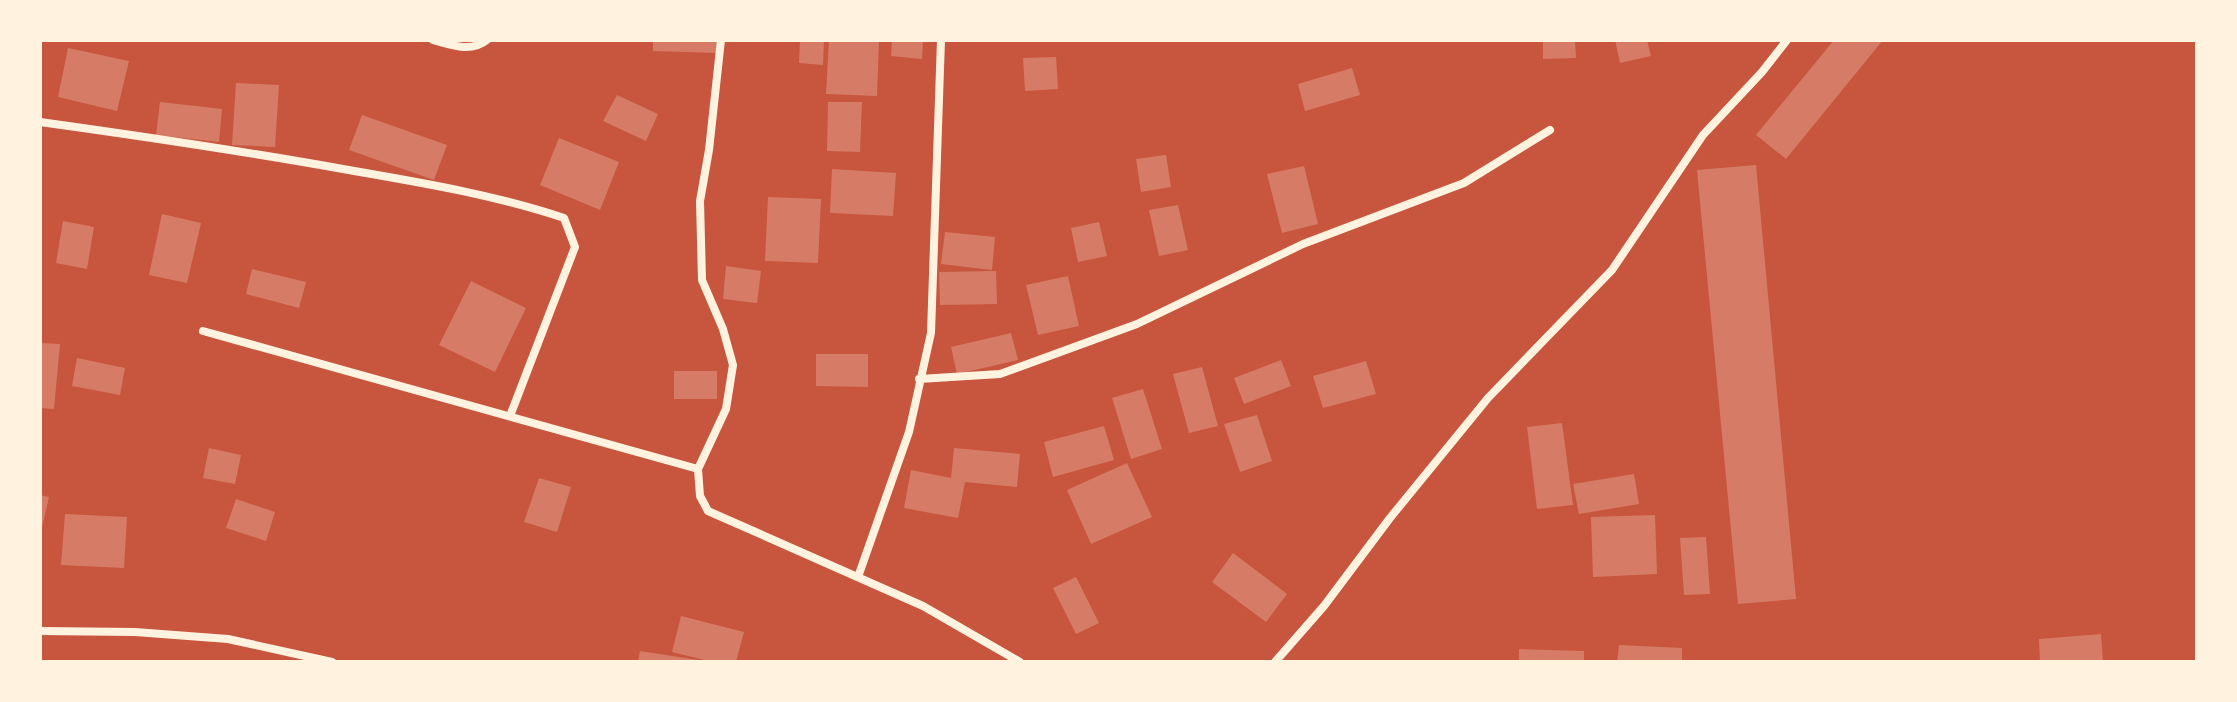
<svg xmlns="http://www.w3.org/2000/svg" width="2237" height="702" font-family="Rubik,sans-serif">
<style>
.building{fill:#d67c66}
.lines{fill:none;stroke-linecap:round;stroke-linejoin:round}
.minor{stroke:#fff3e0;stroke-width:8}
</style>
<rect width="100%" height="100%" fill="#c8553d"/>
<g class="building">
<path d="M653,40H717V53L653,51Z"/>
<path d="M800,40H824L823,65L799,63Z"/>
<path d="M829,40H879L877,96L826,94Z"/>
<path d="M892,40H923L922,59L891,56Z"/>
<path d="M1543,40H1575L1576,58L1543,59Z"/>
<path d="M1615,40H1647L1651,56L1620,63Z"/>
<path d="M1834,40H1883L1786,159L1756,135Z"/>
<path d="M68,48L129,61L117,111L58,97Z"/>
<path d="M1056,57L1058,89L1025,91L1023,58Z"/>
<path d="M1352,68L1360,95L1305,111L1298,84Z"/>
<path d="M236,83L279,85L275,147L232,145Z"/>
<path d="M617,95L658,114L646,141L603,121Z"/>
<path d="M160,102L222,109L219,142L156,135Z"/>
<path d="M828,102H862L860,152L827,151Z"/>
<path d="M362,115L447,145L434,180L349,150Z"/>
<path d="M559,138L619,162L600,210L540,185Z"/>
<path d="M1166,155L1171,187L1141,192L1136,159Z"/>
<path d="M1756,165L1796,599L1738,604L1697,170Z"/>
<path d="M1304,166L1318,224L1282,233L1267,174Z"/>
<path d="M832,169L896,173L893,216L830,213Z"/>
<path d="M768,197L821,199L818,263L765,261Z"/>
<path d="M1178,205L1188,250L1159,256L1149,210Z"/>
<path d="M162,214L201,223L187,283L149,275Z"/>
<path d="M63,221L94,227L87,269L56,263Z"/>
<path d="M1099,222L1107,256L1078,262L1071,228Z"/>
<path d="M945,232L995,237L992,270L941,264Z"/>
<path d="M726,266L761,271L757,303L723,299Z"/>
<path d="M252,269L306,282L299,308L246,294Z"/>
<path d="M996,271L997,304L940,305L939,272Z"/>
<path d="M1068,276L1079,326L1038,335L1026,285Z"/>
<path d="M471,281L526,308L495,372L439,345Z"/>
<path d="M1011,333L1018,360L957,374L951,347Z"/>
<path d="M40,343L60,344L54,409L40,408Z"/>
<path d="M816,354H868V387L816,386Z"/>
<path d="M77,358L125,368L120,395L72,386Z"/>
<path d="M1281,360L1291,386L1244,404L1234,378Z"/>
<path d="M1366,361L1376,394L1323,408L1313,376Z"/>
<path d="M1202,367L1218,426L1189,433L1173,374Z"/>
<rect x="674" y="371" width="43" height="28"/>
<path d="M1143,389L1162,449L1131,459L1112,398Z"/>
<path d="M1257,415L1272,461L1240,472L1224,424Z"/>
<path d="M1562,423L1573,505L1537,509L1527,427Z"/>
<path d="M1104,426L1114,460L1053,477L1044,442Z"/>
<path d="M209,448L241,455L235,484L203,478Z"/>
<path d="M954,448L1020,454L1017,487L965,482L958,518L904,508L911,470L951,478Z"/>
<path d="M1127,463L1152,517L1091,544L1067,490Z"/>
<path d="M1634,474L1639,504L1579,514L1573,484Z"/>
<path d="M539,478L571,487L557,532L524,522Z"/>
<path d="M40,495L49,497L41,532L40,531Z"/>
<path d="M236,499L275,512L266,541L226,528Z"/>
<path d="M65,514L127,517L124,568L61,565Z"/>
<path d="M1655,515L1657,574L1593,577L1591,517Z"/>
<path d="M1706,537L1710,594L1684,595L1680,538Z"/>
<path d="M1233,553L1287,594L1266,622L1212,582Z"/>
<path d="M1076,577L1099,623L1076,634L1053,588Z"/>
<path d="M681,616L744,632L736,662H713L672,652Z"/>
<path d="M2101,634L2103,662H2040L2039,639Z"/>
<path d="M1619,645L1682,648V662H1617Z"/>
<path d="M1519,649L1584,651V662H1519Z"/>
<path d="M640,651L698,660V662H638Z"/>
</g>
<g class="lines">
<g class="minor">
<path d="M433,40C451,45 471,53 487,40"/>
<path d="M721,40L709,150L700,201L702,280L723,329L733,365L726,409L698,469L700,496L708,511L923,606L1020,662"/>
<path d="M40,122C141,136 242,151 343,169C418,182 492,194 564,218L575,247L510,416"/>
<path d="M203,331L698,469"/>
<path d="M919,379L1000,374L1137,324L1303,244L1464,183L1550,130"/>
<path d="M858,577L909,432L931,333L941,40"/>
<path d="M40,631L135,632L228,639L332,662"/>
<path d="M1275,662L1324,606L1390,518L1488,398L1612,270L1703,135L1762,72L1787,40"/>
</g>
</g>
<rect width="2237" height="702" fill="none" stroke="#fff3e0" stroke-width="84"/>
</svg>
